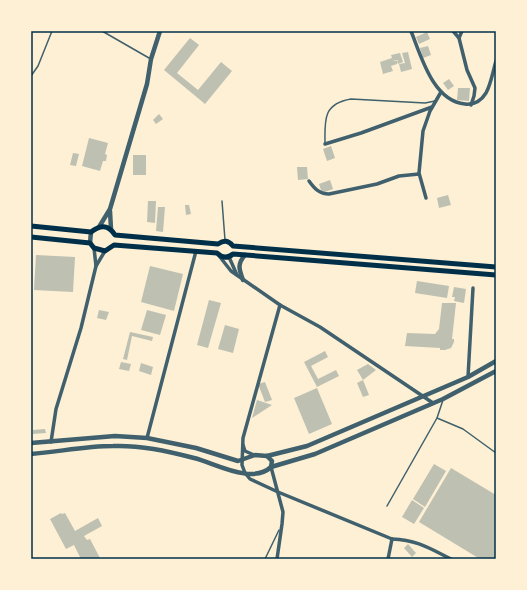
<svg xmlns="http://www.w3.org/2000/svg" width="527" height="590" font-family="'Roboto Condensed',sans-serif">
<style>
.building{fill:#bec0b2}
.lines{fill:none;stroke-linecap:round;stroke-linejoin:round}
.service{stroke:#3f606c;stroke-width:1.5}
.minor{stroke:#3f606c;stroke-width:3.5}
.tertiary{stroke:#3f606c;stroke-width:4.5}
.secondary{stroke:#003049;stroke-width:5}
.neatline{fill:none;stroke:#003049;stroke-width:1.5}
</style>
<rect width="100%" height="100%" fill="#fdf0d5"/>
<g class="building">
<path d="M427,32L430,39L419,44L416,37Z"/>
<path d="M190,38L199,45L177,73L198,90L221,62L232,71L205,104L164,70Z"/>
<path d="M428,46L431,55L423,58L420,48Z"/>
<path d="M408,52L412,69L401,72L399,64L405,63L402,53Z"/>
<path d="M400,53L403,62L398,64L397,61L399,60L392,61H397V64L391,66L393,71L383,74L380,62L392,58L391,55Z"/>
<path d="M449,79L454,86L448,90L443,83Z"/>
<path d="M458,88H470L469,101L457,100Z"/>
<path d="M159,114L163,119L156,124L153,120Z"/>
<path d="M89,138L108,143L105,154L107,155L106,161H103L100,171L82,166Z"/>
<path d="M331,146L335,158L327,161L323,149Z"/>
<path d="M73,153L79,154L76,166L70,165Z"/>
<rect x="133" y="155" width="13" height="20"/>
<path d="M297,167H307L308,179L298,180Z"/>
<path d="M330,180L333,189L322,193L319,184Z"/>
<path d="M448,195L451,205L439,208L437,198Z"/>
<path d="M148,201H156L155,223L147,222Z"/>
<path d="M185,205H189L191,214L186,215Z"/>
<path d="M158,207H165L163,232L156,231Z"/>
<path d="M36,255L75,257L73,292L34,290Z"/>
<path d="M150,266L183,274L174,311L141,302Z"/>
<path d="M417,281L449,286L447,298L415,293Z"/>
<path d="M454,287L466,289L464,303L454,301L455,297H452Z"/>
<path d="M209,300L221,303L208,348L197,345Z"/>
<path d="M442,303H456L452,339H454V342L451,348L445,350H440V348L405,346L407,333L435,334L439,329Z"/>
<path d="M99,310L109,312L106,320L97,318Z"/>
<path d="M147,310L166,315L160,335L141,330Z"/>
<path d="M225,325L239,329L233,353L218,349Z"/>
<path d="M130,332L153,337L152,341L132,336L127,360L123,359Z"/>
<path d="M325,351L328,357L311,366L318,379L336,370L339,376L317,387L304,362Z"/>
<path d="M121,362L131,364L129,371L119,369Z"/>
<path d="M141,363L153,367L151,375L139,371Z"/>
<path d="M368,364L376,370L363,380L357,370Z"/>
<path d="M363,380L369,395L363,397L357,383Z"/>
<path d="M265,382L272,400L265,402L258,384Z"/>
<path d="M317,388L332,424L309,434L294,398Z"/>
<path d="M257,400L272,405L252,418Z"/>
<path d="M45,429L46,433L33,434V430Z"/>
<path d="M434,464L446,471L425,507L413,499Z"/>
<path d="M451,468L496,495V559H480L419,522Z"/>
<path d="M412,500L424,508L414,524L402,517Z"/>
<path d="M61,513L62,514L65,513L75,531L98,518L102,526L84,536L87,540L90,539L100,558L81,559L74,545L66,549L50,519Z"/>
<path d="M408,544L416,553L412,557L404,548Z"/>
</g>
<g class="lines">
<g class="service">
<path d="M102,31L149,58"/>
<path d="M31,76L38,66L52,31"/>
<path d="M325,144C325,121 322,104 351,99L425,103L435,101"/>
<path d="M222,201L225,240"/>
<path d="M437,418L463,429L496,453"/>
<path d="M387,506L437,418L443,400"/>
<path d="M265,559L279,530"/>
</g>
<g class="minor">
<path d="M411,31C421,56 433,101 465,104C474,105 481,101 486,93C491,84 493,71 496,61"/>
<path d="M453,31L459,38L467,70L475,88L474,96L471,105"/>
<path d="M459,38L462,31"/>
<path d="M325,144L361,133L432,107"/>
<path d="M309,181C314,188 319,194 329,194L377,184L399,176L419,174"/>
<path d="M426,198L419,173L423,131L430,111L441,92"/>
<path d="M94,248L96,266"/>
<path d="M220,257L231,271L280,305L320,327L433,403"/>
<path d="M229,257L237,275"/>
<path d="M280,305L243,438L242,465L245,473L250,479L278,492L392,539C417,540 429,548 451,559"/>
<path d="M468,377L473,288"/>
<path d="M147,438L196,251"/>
<path d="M51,442L56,409L81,328L96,266L105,251"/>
<path d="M243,445L245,451L254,455"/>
<path d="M271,467L283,512L282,524L277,559"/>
<path d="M388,559L392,539"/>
</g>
<g class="tertiary">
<path d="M110,211L111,229"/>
<path d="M99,227L110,209L147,84L151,59L160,31"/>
<path d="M90,243L91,232"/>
<path d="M243,280C239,269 237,264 245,255"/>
<path d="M31,443L115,436L147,438L196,448L238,461L255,455L267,456L307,446L468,377L496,361"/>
<path d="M31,454C58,452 85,446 113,446C140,445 167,451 194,458C215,463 252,485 271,467L315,454L443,399L496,371"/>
<path d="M267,456L272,461L271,467"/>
</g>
<g class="secondary">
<path d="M31,226L91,232C100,225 108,224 115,235L218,244C224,240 228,240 233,246L496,267"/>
<path d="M31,237L90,243L94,248L105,251L114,245L217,253C222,258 227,259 233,254L496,275"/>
</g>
</g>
<rect width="527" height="590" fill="none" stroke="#fdf0d5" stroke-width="64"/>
<rect x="32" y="32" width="463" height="526" class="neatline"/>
</svg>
